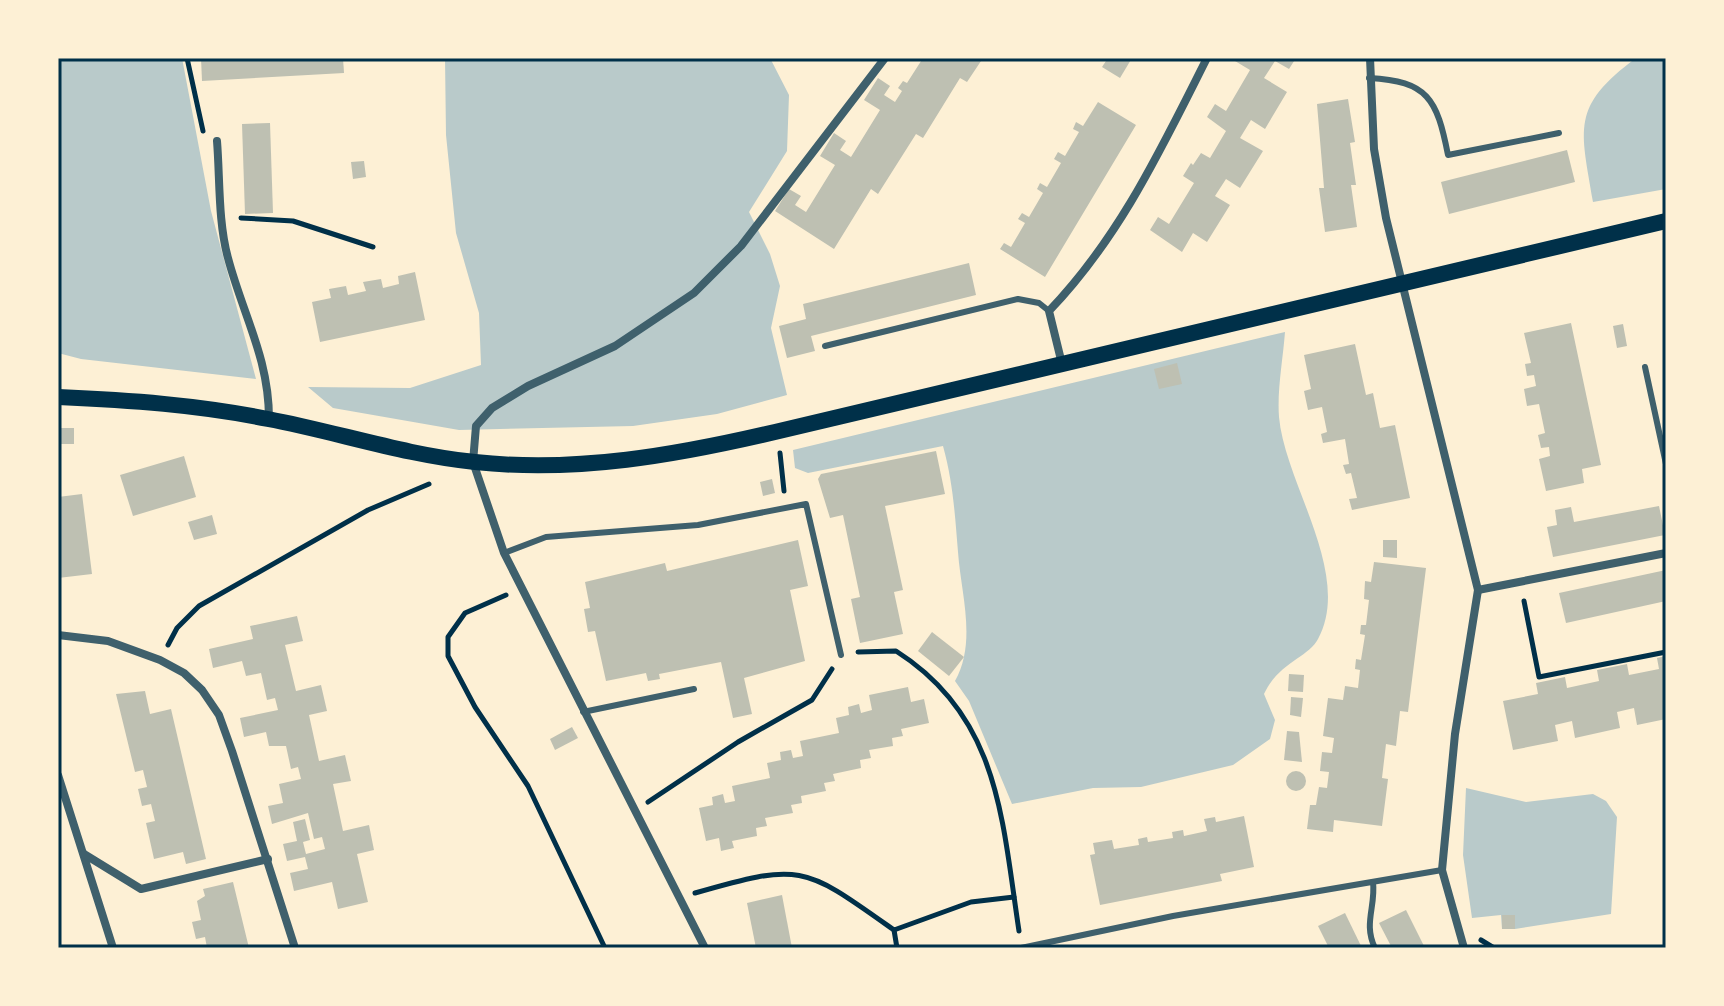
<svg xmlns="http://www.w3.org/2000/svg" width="1724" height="1006" font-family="'Nunito Sans',sans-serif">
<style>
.green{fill:#b9caca}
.building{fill:#bec0b2}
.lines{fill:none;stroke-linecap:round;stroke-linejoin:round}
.path{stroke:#003049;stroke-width:5}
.service{stroke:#3f606c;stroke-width:6}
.minor{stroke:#3f606c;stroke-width:8}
.secondary{stroke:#003049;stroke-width:16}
.neatline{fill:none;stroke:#003049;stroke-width:3}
</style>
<rect width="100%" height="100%" fill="#fdf0d5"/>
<g class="green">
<path d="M58,58H182L211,211L256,379L81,359L58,353Z"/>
<path d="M445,58H770L789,95L787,151L749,212L770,254L780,286L771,328L787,395L717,414L633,426L459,430L333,408L308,387L410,388L481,365L479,313L456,233L446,135Z"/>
<path d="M1636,58H1666V189L1593,202C1581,128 1570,107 1636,58Z"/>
<path d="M1285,332C1283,359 1277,390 1279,417C1285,484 1353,574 1318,639C1309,657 1278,663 1264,694L1275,720L1270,739L1233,765L1141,787L1093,788L1012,804L969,701L955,681C977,642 961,594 958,552C955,515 953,482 943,446L808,473L795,468L793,450Z"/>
<path d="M1466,788L1526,802L1593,794L1606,801L1617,817L1611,914L1515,929H1502L1501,915L1472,918L1463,855Z"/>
</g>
<g class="building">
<path d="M201,58H343L344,73L202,81Z"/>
<path d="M923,58H983L967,82L960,78L923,138L916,134L878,194L871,189L834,249L775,211L789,189L801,196L795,205L806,212L835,165L820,156L834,133L846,141L840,150L851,157L880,110L864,100L878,78L890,86L884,95L895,102L902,91L898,88L903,81L907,83Z"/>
<path d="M1108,58H1132L1120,78L1102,67Z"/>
<path d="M1230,58H1296L1289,69L1275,61L1264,78L1287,92L1265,129L1251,120L1240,138L1263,151L1240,188L1226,179L1215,196L1230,205L1207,242L1193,233L1182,252L1150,230L1158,217L1169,224L1194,183L1183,176L1191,163L1193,165L1201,153L1210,158L1226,131L1207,117L1215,104L1226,111L1250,70Z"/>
<path d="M1348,99L1355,142L1350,143L1356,185H1351L1357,227L1325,232L1319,188H1324L1317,104Z"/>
<path d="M1098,102L1136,125L1045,277L1000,249L1004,243L1011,247L1025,223L1018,219L1022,213L1029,217L1043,193L1037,189L1040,183L1047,187L1061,163L1054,159L1058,152L1065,156L1079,132L1073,129L1076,122L1083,126Z"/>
<path d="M270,123L273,213L245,214L242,124Z"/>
<path d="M1567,150L1575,182L1449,214L1441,182Z"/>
<path d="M364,161L366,177L353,179L351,162Z"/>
<path d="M969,263L976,295L811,336L815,351L787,358L779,326L806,319L803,304Z"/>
<path d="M415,272L425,320L320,342L312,302L331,298L329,289L346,286L348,295L366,291L363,282L381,279L383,288L399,284L398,276Z"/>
<path d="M1571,323L1601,465L1582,469L1584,483L1546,491L1539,459L1550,456L1549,447L1541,448L1538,435L1545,433L1539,404L1527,406L1524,389L1536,386L1534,375L1527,376L1525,364L1531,363L1524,333Z"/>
<path d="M1623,324L1627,346L1617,348L1613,326Z"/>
<path d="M1355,344L1366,395L1373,393L1380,428L1395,425L1410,498L1352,510L1349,499L1357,498L1351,473L1346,474L1343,465L1349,464L1345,439L1323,443L1321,434L1327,432L1322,407L1308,410L1304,391L1311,389L1304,355Z"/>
<path d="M1177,363L1182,384L1159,389L1154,369Z"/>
<rect x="58" y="428" width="16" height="16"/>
<path d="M936,451L945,494L885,506L903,590L894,592L903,634L860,643L851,599L860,597L843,515L830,518L818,479L821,474Z"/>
<path d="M184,456L196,497L133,516L120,475Z"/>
<path d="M772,479L775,493L763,496L760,482Z"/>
<path d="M82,494L92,574L58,578V497Z"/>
<path d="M1659,506L1665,535L1553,557L1547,527L1557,525L1555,510L1571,507L1574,522Z"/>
<path d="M212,515L217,534L194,540L188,522Z"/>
<path d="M798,540L808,586L790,590L805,661L744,678L752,714L733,718L721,662L659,674L660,679L648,681L646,673L606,681L595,631L588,632L584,609L590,608L585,582L665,563L667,571Z"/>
<path d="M1383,540H1397V558L1383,557Z"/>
<path d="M1374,562L1426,568L1408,712L1400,711L1396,746L1386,744L1382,778L1388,779L1382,826L1334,820L1333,832L1307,829L1310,805H1316L1319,787L1327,788L1329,772L1320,771L1322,752L1332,753L1334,738L1323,736L1328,698L1343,700L1345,686L1358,688L1360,670L1355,669L1356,659L1361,660L1365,635L1360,634L1361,625H1366L1369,600L1364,599L1365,581L1371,582Z"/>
<path d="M1666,570V601L1566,623L1559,593Z"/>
<path d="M297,616L303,641L285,645L296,691L321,685L327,711L309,715L319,761L345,755L351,781L333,784L343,831L369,825L374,850L357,854L368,902L338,909L332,882L294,891L290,873L308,869L305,857L287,861L283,844L297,841L293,822L305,819L310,840L303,842L306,854L325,849L322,837L314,839L308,813L272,824L268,806L283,803L279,784L301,779L298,767L291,769L286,746H269L266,732L244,737L240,718L278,710L275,698L267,700L261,673L246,676L242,661L213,668L209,649L253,639L250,626Z"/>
<path d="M932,632L964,657L949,676L918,651Z"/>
<path d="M1666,656V719L1637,725L1634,708L1617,712L1620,728L1575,738L1572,721L1555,725L1558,741L1513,750L1503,701L1538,694L1536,683L1565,677L1567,688L1599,681L1597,670L1627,664L1629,675L1659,669L1657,658Z"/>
<path d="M1289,674L1304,675L1303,692L1288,691Z"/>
<path d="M908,687L911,702L924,699L929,723L901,729L903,736L892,738L893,746L869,750L871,758L860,760L861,768L833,774L835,781L824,783L826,791L801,796L802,803L791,805L793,813L765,818L767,826L756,828L757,836L732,841L734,848L721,851L719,838L706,841L699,808L713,805L712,797L723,794L725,803L735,801L732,786L770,778L767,763L781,760L780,752L791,750L793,758L803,756L800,741L839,733L836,718L849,715L848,707L859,704L861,713L872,710L869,695Z"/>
<path d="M145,691L150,714L171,709L206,859L186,864L183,852L154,859L146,823L155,821L151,804L142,806L138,789L147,787L143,770L135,772L116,694Z"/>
<path d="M1291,697L1303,698L1301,717L1290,715Z"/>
<path d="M572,727L578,738L555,750L550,739Z"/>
<path d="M1287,731L1299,732L1302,762L1284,760Z"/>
<circle cx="1296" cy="781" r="10"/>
<path d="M1244,816L1254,867L1220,874L1222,881L1100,905L1090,855L1095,854L1093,843L1112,840L1114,849L1139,845L1138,839L1147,837L1148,842L1173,838L1172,832L1183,830L1184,836L1207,831L1204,819L1215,817L1216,822Z"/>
<path d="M233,882L249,948H207L205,937L196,939L192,922L201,920L197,901L205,896L203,889Z"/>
<path d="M782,895L792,948H756L747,903Z"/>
<path d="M1406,910L1425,948H1392L1379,923Z"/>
<path d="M1345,913L1362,948H1329L1318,926Z"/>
<rect x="1502" y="915" width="13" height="14"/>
</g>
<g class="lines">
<g class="path">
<path d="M187,58L203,131"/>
<path d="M241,218L293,221L373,247"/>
<path d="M780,453L784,491"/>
<path d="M506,595L465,613L448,637V656L475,707L528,786L605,948"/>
<path d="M1524,601L1539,677L1666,652"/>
<path d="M168,645L177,628L199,606L368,510L429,484"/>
<path d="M858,652L896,651C1000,717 1002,820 1019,931"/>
<path d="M648,802L738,742L812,700L832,669"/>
<path d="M695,893C802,862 804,866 894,930L971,902L1014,897"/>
<path d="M894,930L897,948"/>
<path d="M1481,940L1494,948"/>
</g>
<g class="service">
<path d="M1369,78C1428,81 1437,99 1448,155L1559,133"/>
<path d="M825,346L1018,299L1039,303L1049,311"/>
<path d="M1645,367L1666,464"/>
<path d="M504,553L546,537L698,525L806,504L841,655"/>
<path d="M583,712L694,689"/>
<path d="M1373,882C1376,906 1363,924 1375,948"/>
<path d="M1021,948L1173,916L1442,870"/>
</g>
<g class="minor">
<path d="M1370,58L1374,149L1386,218L1478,590L1455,734L1442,870L1464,948"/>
<path d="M217,141C220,178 218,222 228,258C243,315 269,358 269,419"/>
<path d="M1062,364L1049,311C1120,237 1161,149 1207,58"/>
<path d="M1478,590L1666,553"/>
<path d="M58,635L108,641L160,660L184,673L202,690L219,715L232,751L295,948"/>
<path d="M58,775L113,948"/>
<path d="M84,854L141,889L268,859"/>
<path d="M705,948L504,553L473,462L476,426L492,408L528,386L615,346L694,293L741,246L885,58"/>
</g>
<path class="secondary" d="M58,397C129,400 199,405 268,419C337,432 405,455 475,462C577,473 677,455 775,432L1666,221"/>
</g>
<rect width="1724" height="1006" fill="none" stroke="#fdf0d5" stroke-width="120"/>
<rect x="60" y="60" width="1604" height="886" class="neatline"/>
</svg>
